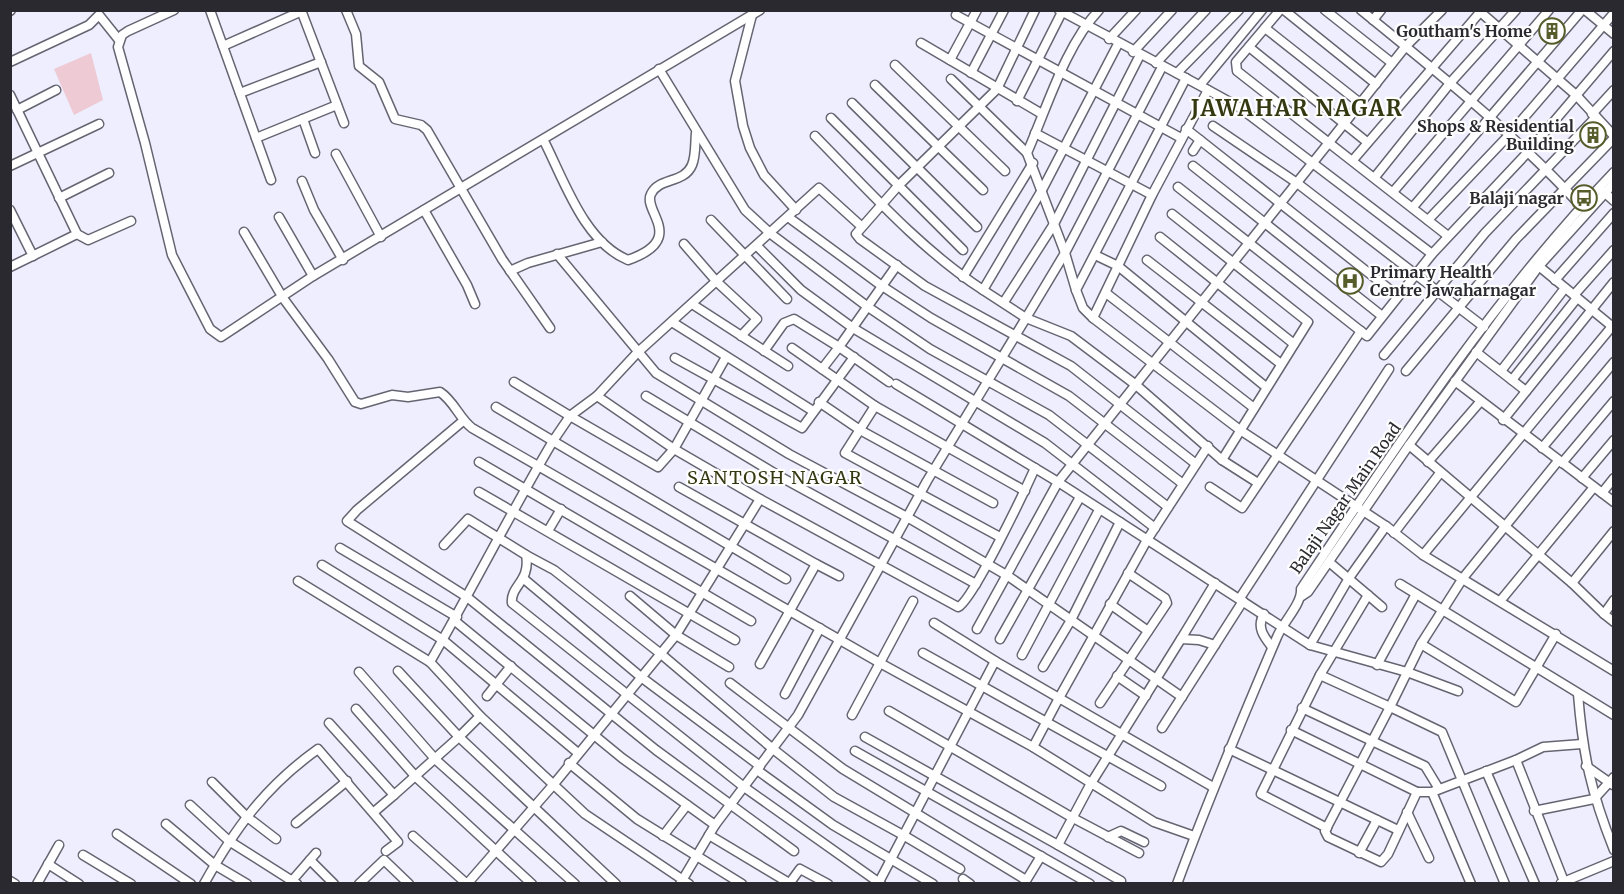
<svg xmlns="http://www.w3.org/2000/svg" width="1624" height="894" font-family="Merriweather,serif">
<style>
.green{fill:#eecad4}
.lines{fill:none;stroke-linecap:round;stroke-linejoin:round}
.minor-casing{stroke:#656572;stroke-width:11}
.minor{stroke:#fff;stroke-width:8}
.labels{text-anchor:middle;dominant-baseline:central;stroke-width:4.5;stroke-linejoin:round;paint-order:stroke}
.poi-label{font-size:16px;font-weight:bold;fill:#29292f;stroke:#fefefe;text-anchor:end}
.street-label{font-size:16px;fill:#29292f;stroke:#fefefe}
.neighbourhood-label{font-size:18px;letter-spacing:1.5px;fill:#353911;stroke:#fefefe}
.district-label{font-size:22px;font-weight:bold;letter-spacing:1.5px;fill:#353911;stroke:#fefefe}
</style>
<rect width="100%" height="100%" fill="#efeefe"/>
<path class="green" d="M91,53L103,100L74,115L54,69Z"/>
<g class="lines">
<g class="minor-casing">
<g id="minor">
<path d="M174,10L128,31L122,35L118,47L145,143L172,255L210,329L221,337L313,276L760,10"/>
<path d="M210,10L271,180"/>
<path d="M301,10L344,123"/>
<path d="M346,10L356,34L359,66L379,82L395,119L421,125L427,130L502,259L550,328"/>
<path d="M1035,10L997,89L898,186L856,234L860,239L925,286L1071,366L1196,464"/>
<path d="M1059,10L1208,90L1152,195L1093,318"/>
<path d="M1099,10C1065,46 1047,108 1027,153L1065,253L1076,290L1083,308L1093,318L1240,430L1386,526L1423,555L1614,671"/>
<path d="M1280,10L1236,62L1237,71L1448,236"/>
<path d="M1284,10L1376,84"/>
<path d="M1325,10L1392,63"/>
<path d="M1361,10C1438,73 1514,133 1581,206"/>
<path d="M1478,10L1576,95L1614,136"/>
<path d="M1585,10L1614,34"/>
<path d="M10,11L11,10"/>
<path d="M752,15L735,81L743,126L750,148L764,175L796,210"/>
<path d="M956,15L1181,138"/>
<path d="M1373,20L1381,10"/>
<path d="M1265,28L1360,103"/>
<path d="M1109,39L1136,10"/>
<path d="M921,43L1042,114"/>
<path d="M223,46L302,11"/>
<path d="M1249,47L1367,142"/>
<path d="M1133,52L1172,10"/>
<path d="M950,60L977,10"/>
<path d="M10,62L89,25L99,15L119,40"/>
<path d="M1156,63L1206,10"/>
<path d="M895,65L1005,171"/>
<path d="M659,69L745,210L771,234L868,307L930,349L1049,415L1168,507"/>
<path d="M971,73L1004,10"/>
<path d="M1177,73L1239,10"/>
<path d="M951,79L1027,153"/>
<path d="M875,85L983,190"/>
<path d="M1200,85L1262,10"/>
<path d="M1208,90L1239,107L1432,254"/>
<path d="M240,93L321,62"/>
<path d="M10,95L77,234L88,240L131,221"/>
<path d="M1017,101L1063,10"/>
<path d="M852,103L977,227"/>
<path d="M17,110L56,90"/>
<path d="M1592,114L1614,90"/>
<path d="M831,118L963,250"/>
<path d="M303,119L315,153"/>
<path d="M1213,126L1297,183L1484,327"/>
<path d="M1186,129L1200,140L1193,151"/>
<path d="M1035,133L1152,195"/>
<path d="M815,136C867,189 920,249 983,290L1042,190L1118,44"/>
<path d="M256,138L337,105"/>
<path d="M1200,140L1398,296"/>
<path d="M544,141C564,180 584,242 628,260C688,239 642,211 651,194C659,177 684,184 692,165C696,156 695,142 696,133"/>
<path d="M336,154L381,237"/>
<path d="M1353,160L1482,10"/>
<path d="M10,166L99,124"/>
<path d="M1193,166L1382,316"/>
<path d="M1375,177L1451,82L1516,10"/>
<path d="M302,181L314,210L343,260"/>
<path d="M1178,187L1367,336L1432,254L1528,152L1614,51"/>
<path d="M1393,192L1549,10"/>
<path d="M1604,192L1614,201"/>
<path d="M59,198L109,173"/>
<path d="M1413,207L1582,10"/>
<path d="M10,210L33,256"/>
<path d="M424,210L467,285L475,304"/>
<path d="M1172,214L1308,322L1222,460"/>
<path d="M279,217L313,276"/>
<path d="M788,217L882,286L931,318L1069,396L1183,484"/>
<path d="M711,220L787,299"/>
<path d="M1428,220L1509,135L1614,13"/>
<path d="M244,232L283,298L328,359L355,402L361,404L392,395L408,397L440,392C454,401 459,418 472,428L880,663L1033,747L1154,822L1194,836"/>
<path d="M1160,237L1294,344"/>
<path d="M684,244L717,282L757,319L741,336"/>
<path d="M757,246L801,290L853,328L1045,443L1155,528"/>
<path d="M557,254L656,373L789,454L907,517L1008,576L1182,697"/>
<path d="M1095,255L1118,266L1266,387"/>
<path d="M1147,260L1281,364"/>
<path d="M1535,263L1614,328"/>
<path d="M10,267L77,234"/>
<path d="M510,271L528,263L602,242"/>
<path d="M963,277L1033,163"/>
<path d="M1555,280L1614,213"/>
<path d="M983,290L1026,318L1065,253L1162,67"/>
<path d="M1076,290L1186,78"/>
<path d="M1106,293L1254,408"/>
<path d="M1574,295L1614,250"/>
<path d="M1004,302L1054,224L1140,55"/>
<path d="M692,304L788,366"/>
<path d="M672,322L813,411"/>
<path d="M792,348L875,406L1025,491"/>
<path d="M764,351L784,323L794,319L839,347L822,369"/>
<path d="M1476,352L1526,391"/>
<path d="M1384,355L1485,233L1596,117"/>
<path d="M726,357L674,449L658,467L570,416L553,441L786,579"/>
<path d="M675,358L802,428L854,357"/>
<path d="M1406,371L1516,239L1614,138"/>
<path d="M1501,371L1565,288"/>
<path d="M1512,380L1577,298"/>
<path d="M1455,381L1614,502"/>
<path d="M514,382L570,416L597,396L637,353L819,188L861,226"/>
<path d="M889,382L839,347L897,265"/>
<path d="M896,384L1058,482L1310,645L1407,672L1458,691"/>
<path d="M597,396L674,449L760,499L958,607C972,602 1026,488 1035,468"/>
<path d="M646,396L779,476L976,584"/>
<path d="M819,402L860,430L993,503"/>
<path d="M875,406L845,453L1000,537"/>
<path d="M496,407L553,441C510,514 472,589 430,662L480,716L585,814L689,884"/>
<path d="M1503,420L1614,282"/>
<path d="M463,421L357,510L347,521L467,597L656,750L794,851"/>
<path d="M1409,445L1572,583L1604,614"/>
<path d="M1542,448L1614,362"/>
<path d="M479,462L751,621"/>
<path d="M1428,462L1480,402"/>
<path d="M1562,463L1614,401"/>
<path d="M1582,478L1614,440"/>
<path d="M679,487L816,564L760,664"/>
<path d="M1210,487L1242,508L1361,331"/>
<path d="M479,492L735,640"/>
<path d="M1602,493L1614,478"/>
<path d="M548,531L561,509"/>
<path d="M1394,533L1440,473"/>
<path d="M444,545L468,519L526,555C531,581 510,586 512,603L744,787L881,884"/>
<path d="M340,548L457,617"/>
<path d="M526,555L554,570L661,654L773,749L834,797L903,835L960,869"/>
<path d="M1423,555L1614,324"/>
<path d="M1329,562L1382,607"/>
<path d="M816,564L839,576"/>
<path d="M322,565L443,640L578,753"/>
<path d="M524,579L641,677L760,766"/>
<path d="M298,581L430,662"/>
<path d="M1572,583L1614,531"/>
<path d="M1400,584L1614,715"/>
<path d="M1368,595L1320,675L1390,707L1421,644L1463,578L1558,461"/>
<path d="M630,596L676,635L729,667"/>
<path d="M1302,596L1308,592L1409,445L1539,266L1614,183"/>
<path d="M1240,598L1389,369"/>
<path d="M1501,600L1594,487"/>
<path d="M1614,600L1604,614L1614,622"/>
<path d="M1110,604L1148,631"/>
<path d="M1264,614C1256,627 1264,637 1272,647"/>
<path d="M455,621L622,758L715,825"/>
<path d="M934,623L995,661"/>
<path d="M977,629L1058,482L1406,46L1442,10"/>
<path d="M1000,639L1080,497"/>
<path d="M1181,639L1215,583"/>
<path d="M1421,644L1516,702L1556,634"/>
<path d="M1310,645L1349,578L1386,526"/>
<path d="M923,653L1161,786"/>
<path d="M1022,655L1099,510"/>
<path d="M1377,665L1416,594"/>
<path d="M1043,667L1071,620L1120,522"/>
<path d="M398,671L459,737L480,716"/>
<path d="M359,672L436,760L575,884"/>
<path d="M1320,675L1261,794L1327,828"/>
<path d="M1117,676L1146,696"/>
<path d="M730,683L843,769L1026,880"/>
<path d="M785,694L820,628"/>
<path d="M1578,694C1583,756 1591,792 1614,850"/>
<path d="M487,696L511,666"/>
<path d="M1100,703L1167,603L1165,598L1128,573"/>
<path d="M1302,708L1425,766L1439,789"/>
<path d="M356,709L416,777L532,884"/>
<path d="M889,711L1073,818L1139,853"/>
<path d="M852,715L913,601"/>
<path d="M329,723L394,795L459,737L616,884"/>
<path d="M1162,728L1243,601"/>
<path d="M1291,730L1417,792"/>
<path d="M865,737L1058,845"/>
<path d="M1033,747L1059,698L1213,787"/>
<path d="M1229,749L1398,830"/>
<path d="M855,751L1090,884"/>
<path d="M1516,760L1565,884"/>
<path d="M569,763L637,819L742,884"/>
<path d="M1586,766L1613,785"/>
<path d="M757,770L833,825L933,884"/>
<path d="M1486,771L1535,884"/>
<path d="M212,782L246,816L276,839"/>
<path d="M1432,792L1471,884"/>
<path d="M190,805L229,841L297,884"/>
<path d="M1534,811L1594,799L1614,777"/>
<path d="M374,812L394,795"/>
<path d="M1407,812L1429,858"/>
<path d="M296,823L347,781"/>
<path d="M166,824L215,865L247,884"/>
<path d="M117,834L191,884"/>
<path d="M709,835L789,883"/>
<path d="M413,836L467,884"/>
<path d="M663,836L687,805"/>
<path d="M1108,837L1121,831L1144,842"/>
<path d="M1359,853L1377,820"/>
<path d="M83,855L131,884"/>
<path d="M310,860L334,884"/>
<path d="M48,864L79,884"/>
<path d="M963,879L970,884"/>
<path d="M10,881L15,884"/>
<path d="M1121,881L1058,845L1090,785L1181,639L1199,640L1215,645"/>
<path d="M290,883L316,853"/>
<path d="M1561,883L1614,861"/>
<path d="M37,884L59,845"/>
<path d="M204,884C235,828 266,786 318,749L398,842L386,851"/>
<path d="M359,884L384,860L409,884"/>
<path d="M467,884L554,784L676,635L760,499"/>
<path d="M680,884L715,825L798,715L927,481L1026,318L1071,336L1136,385L1222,460L1258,483"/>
<path d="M789,884L800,869L828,884"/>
<path d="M878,884L995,661L1059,698L1147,540L1208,446"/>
<path d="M1024,884L1041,856"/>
<path d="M1177,884C1208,800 1242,719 1277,637C1283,622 1302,604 1301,589C1397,445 1494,297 1614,172"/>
<path d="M1505,884L1442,732L1390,707L1325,831L1328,837L1381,862L1388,854L1417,792H1432L1516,760L1543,747L1582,744"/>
</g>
</g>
<use href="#minor" class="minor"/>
</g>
<defs>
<g id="building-ring" transform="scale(1.35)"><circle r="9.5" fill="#fefefe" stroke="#565c2a" stroke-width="1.5"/><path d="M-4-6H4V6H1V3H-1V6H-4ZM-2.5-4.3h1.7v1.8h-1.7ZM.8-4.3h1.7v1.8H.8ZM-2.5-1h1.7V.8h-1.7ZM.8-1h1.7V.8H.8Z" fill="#565c2a"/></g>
<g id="bus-ring" transform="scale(1.35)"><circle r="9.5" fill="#fefefe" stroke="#565c2a" stroke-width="1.5"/><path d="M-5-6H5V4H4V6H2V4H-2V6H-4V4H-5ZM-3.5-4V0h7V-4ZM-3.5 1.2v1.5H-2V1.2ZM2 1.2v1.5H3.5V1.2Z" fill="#565c2a"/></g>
<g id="hospital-ring" transform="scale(1.35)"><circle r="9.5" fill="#fefefe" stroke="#565c2a" stroke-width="1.5"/><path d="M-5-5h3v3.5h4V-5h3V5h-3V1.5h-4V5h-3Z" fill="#565c2a"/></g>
</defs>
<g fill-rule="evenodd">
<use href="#building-ring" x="1552" y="31"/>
<use href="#building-ring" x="1593" y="135"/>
<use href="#bus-ring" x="1584" y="198"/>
<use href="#hospital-ring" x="1350" y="281"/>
</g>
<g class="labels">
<g class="poi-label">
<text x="1532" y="31">Goutham's Home</text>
<text x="1574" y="126">Shops &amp; Residential<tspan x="1574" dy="18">Building</tspan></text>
<text x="1564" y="198">Balaji nagar</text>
<text x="1370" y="272" text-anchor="start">Primary Health<tspan x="1370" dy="18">Centre Jawaharnagar</tspan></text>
</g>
<g class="street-label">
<text transform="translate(1345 498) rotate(-55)">Balaji Nagar Main Road</text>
</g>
<g class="neighbourhood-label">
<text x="775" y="477">SANTOSH NAGAR</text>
</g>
<g class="district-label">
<text x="1297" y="108">JAWAHAR NAGAR</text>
</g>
</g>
<rect width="1624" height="894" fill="none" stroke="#29292f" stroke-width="24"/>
</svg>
